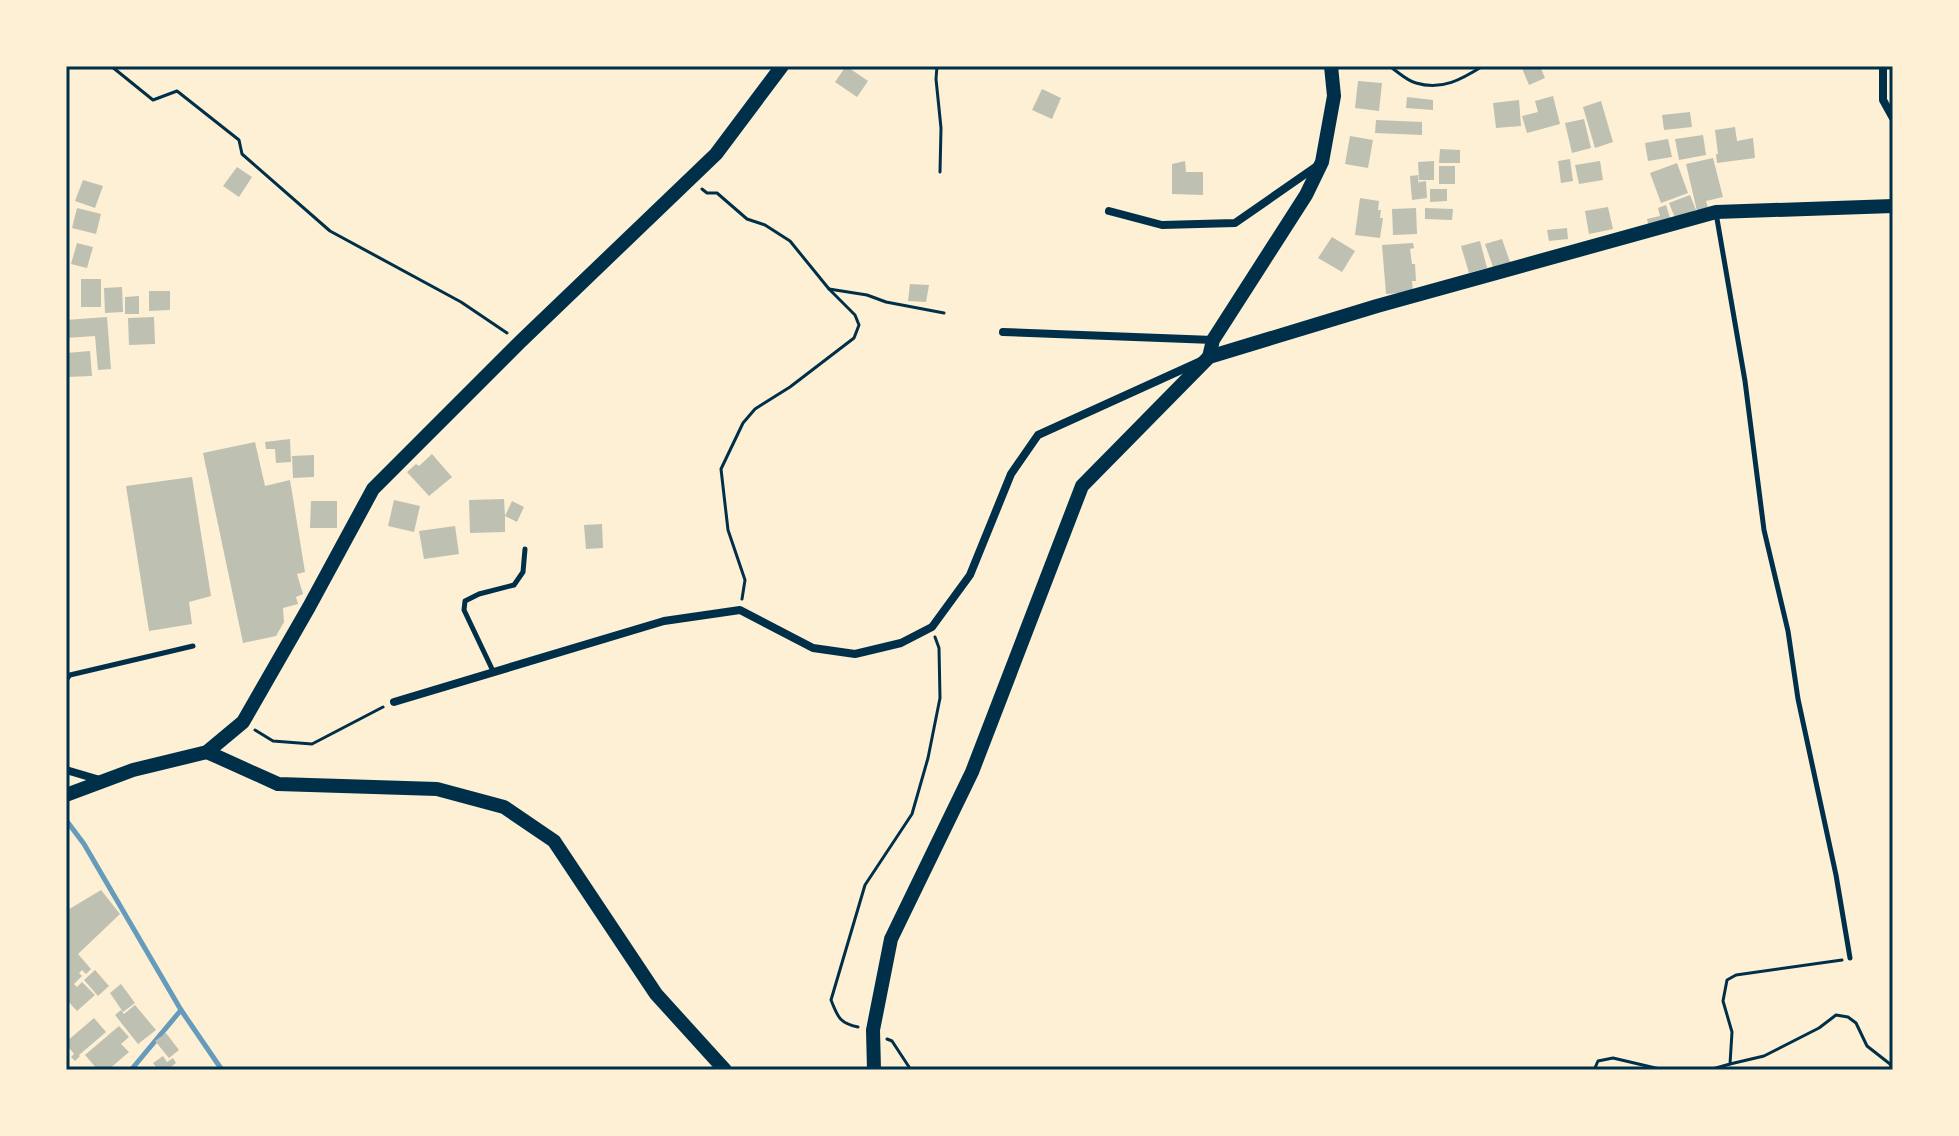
<svg xmlns="http://www.w3.org/2000/svg" width="1959" height="1136" font-family="'Archivo Narrow',sans-serif">
<style>
.lines{fill:none;stroke-linecap:round;stroke-linejoin:round}
.stream{stroke:#669bbc;stroke-width:5}
.building{fill:#bec0b2}
.path{stroke:#003049;stroke-width:3}
.service{stroke:#003049;stroke-width:5}
.minor{stroke:#003049;stroke-width:8}
.secondary{stroke:#003049;stroke-width:14}
.neatline{fill:none;stroke:#003049;stroke-width:3}
</style>
<rect width="100%" height="100%" fill="#fdf0d5"/>
<g class="lines">
<g class="stream">
<path d="M66,820L84,844L181,1010L131,1070"/>
<path d="M181,1010L222,1070"/>
</g>
</g>
<g class="building">
<path d="M846,66L868,81L857,97L835,82Z"/>
<path d="M1521,66H1540L1545,78L1529,85Z"/>
<path d="M1358,81L1382,83L1379,111L1355,108Z"/>
<path d="M1042,89L1061,98L1052,119L1032,110Z"/>
<path d="M1553,96L1560,124L1527,133L1522,116L1538,112L1535,101Z"/>
<path d="M1407,97L1433,100V110L1406,108Z"/>
<path d="M1519,100L1521,126L1496,128L1493,103Z"/>
<path d="M1601,101L1613,142L1595,148L1583,107Z"/>
<path d="M1690,112L1692,127L1664,130L1662,115Z"/>
<path d="M1584,119L1591,148L1572,153L1565,123Z"/>
<path d="M1376,120L1422,122V135L1375,133Z"/>
<path d="M1735,127L1737,141L1753,138L1755,158L1717,163L1716,154H1718L1715,130Z"/>
<path d="M1703,135L1706,155L1679,160L1675,139Z"/>
<path d="M1350,136L1373,140L1368,168L1345,164Z"/>
<path d="M1668,139L1672,157L1648,161L1645,143Z"/>
<path d="M1440,149L1460,150V163H1439Z"/>
<path d="M1713,158L1723,197L1706,201L1708,208L1697,211L1686,164Z"/>
<path d="M1570,159L1573,181L1561,183L1558,161Z"/>
<path d="M1185,161L1186,172H1203V195L1172,194V164Z"/>
<path d="M1434,161V180H1419L1418,162Z"/>
<path d="M1600,161L1603,180L1579,184L1575,165Z"/>
<path d="M1677,163L1688,193L1661,203L1650,173Z"/>
<rect x="1439" y="166" width="16" height="18"/>
<path d="M237,167L252,177L239,197L223,186Z"/>
<path d="M1418,175L1419,186V182L1426,181L1427,198L1412,200L1410,176Z"/>
<path d="M83,180L103,186L95,208L75,201Z"/>
<path d="M1430,189H1447V201L1430,202Z"/>
<path d="M1690,195L1696,210L1675,218L1669,203Z"/>
<path d="M1360,198L1379,201L1378,210H1381L1380,218H1383L1380,238L1355,235Z"/>
<path d="M1666,205L1671,221L1649,227L1647,219L1660,216L1658,208Z"/>
<path d="M1608,207L1613,229L1589,234L1585,211Z"/>
<path d="M77,208L101,214L96,234L72,228Z"/>
<path d="M1416,208L1417,234L1393,235L1392,209Z"/>
<path d="M1425,208L1453,209L1452,220L1425,219Z"/>
<path d="M1567,228L1568,239L1549,241L1547,230Z"/>
<path d="M1332,237L1355,251L1342,272L1318,258Z"/>
<path d="M1502,239L1510,262L1493,267L1485,244Z"/>
<path d="M1480,241L1487,268L1469,273L1461,246Z"/>
<path d="M77,243L93,247L87,268L71,264Z"/>
<path d="M1413,243L1414,248L1410,249L1412,264H1415L1416,281H1412L1413,292L1386,294L1382,245Z"/>
<rect x="81" y="279" width="20" height="28"/>
<path d="M910,284L929,285L926,302L908,301Z"/>
<path d="M122,287L123,312L105,313L104,288Z"/>
<path d="M149,291H170V310L149,311Z"/>
<path d="M139,296V314H125V297Z"/>
<path d="M107,317L111,369L98,370L95,336L66,338V320Z"/>
<path d="M154,317L155,344L129,345L128,318Z"/>
<path d="M90,351L92,376L66,377V353Z"/>
<path d="M290,439L291,462L276,463L275,449H266L265,442Z"/>
<path d="M255,442L265,486L290,480L305,572L297,574L303,594L296,597L298,604L283,608L284,622L276,636L243,643L203,453Z"/>
<path d="M432,454L452,477L429,496L407,472L416,464L419,466Z"/>
<path d="M314,455V477L293,478L292,456Z"/>
<path d="M192,477L211,596L189,602L192,624L149,631L126,486Z"/>
<path d="M504,499L505,516L512,501L524,507L517,522L505,516V532L470,533L469,500Z"/>
<path d="M394,500L420,506L414,532L388,526Z"/>
<path d="M311,501H337V528H310Z"/>
<path d="M602,524L603,548L586,549L584,525Z"/>
<path d="M455,526L459,554L424,559L419,531Z"/>
<path d="M101,890L120,914L78,954L91,969L86,974L82,970L79,973L82,976L74,984L77,987L82,982L95,995L77,1011L66,999V980L69,978L66,975V911Z"/>
<path d="M95,970L109,986L98,996L84,980Z"/>
<path d="M121,984L135,1003L123,1012L110,993Z"/>
<path d="M135,1005L156,1030L138,1044L115,1015L121,1010L124,1014Z"/>
<path d="M94,1018L106,1032L79,1055L80,1056L75,1061L71,1057L74,1054L66,1044V1042Z"/>
<path d="M119,1026L129,1037L121,1044L129,1052L108,1070H98L85,1055Z"/>
<path d="M166,1033L179,1050L169,1058L155,1041Z"/>
<path d="M163,1056L167,1062L173,1058L176,1063L167,1070H158L153,1063Z"/>
</g>
<g class="lines">
<g class="path">
<path d="M111,66L153,100L177,91L239,140L242,154L330,231L461,302L507,333"/>
<path d="M937,66L936,79L941,128L940,172"/>
<path d="M1389,66C1397,71 1407,81 1416,83C1442,91 1462,79 1483,66"/>
<path d="M66,69L69,66"/>
<path d="M702,189L707,193H717L747,219L765,225L790,241L829,289L855,315L859,325L854,338L790,387L755,409L743,423L721,469L728,530L745,580L742,599"/>
<path d="M829,289L867,295L886,302L944,313"/>
<path d="M255,730L273,741L312,744L383,707"/>
<path d="M858,1027C839,1023 838,1017 831,1000L865,885L912,814L928,758L940,698L939,648L935,637"/>
<path d="M887,1039L892,1041L911,1070"/>
<path d="M1730,1064L1764,1056L1819,1028L1836,1015L1848,1017L1856,1023L1867,1046L1890,1064L1893,1070"/>
<path d="M1594,1070L1598,1061L1613,1058L1664,1070"/>
<path d="M1709,1070L1730,1064L1732,1032L1723,1001L1727,980L1736,975L1842,960"/>
</g>
<g class="service">
<path d="M1716,213L1745,381L1764,530L1788,631L1798,699L1836,875L1850,958"/>
<path d="M493,671L464,610L465,601L479,594L514,585L523,572L525,549"/>
<path d="M66,680L70,675L193,646"/>
</g>
<g class="minor">
<path d="M1883,66V100L1893,118"/>
<path d="M1109,211L1162,225L1235,223L1317,166"/>
<path d="M1003,332L1213,340"/>
<path d="M394,702L664,621L740,610L813,648L855,654L901,643L932,627L970,575L1011,474L1038,435L1201,361"/>
<path d="M66,770L100,780"/>
</g>
<g class="secondary">
<path d="M1209,357L1213,340L1306,195L1322,162L1334,96L1331,66"/>
<path d="M207,752L278,784L437,789L504,807L554,841L656,994L725,1070"/>
<path d="M66,795L133,770L207,752L243,722L309,607L373,489L520,342L716,154L782,66"/>
<path d="M874,1070L873,1030L891,939L972,772L1082,486L1209,357L1377,306L1716,212L1893,206"/>
</g>
</g>
<rect width="1959" height="1136" fill="none" stroke="#fdf0d5" stroke-width="136"/>
<rect x="68" y="68" width="1823" height="1000" class="neatline"/>
</svg>
